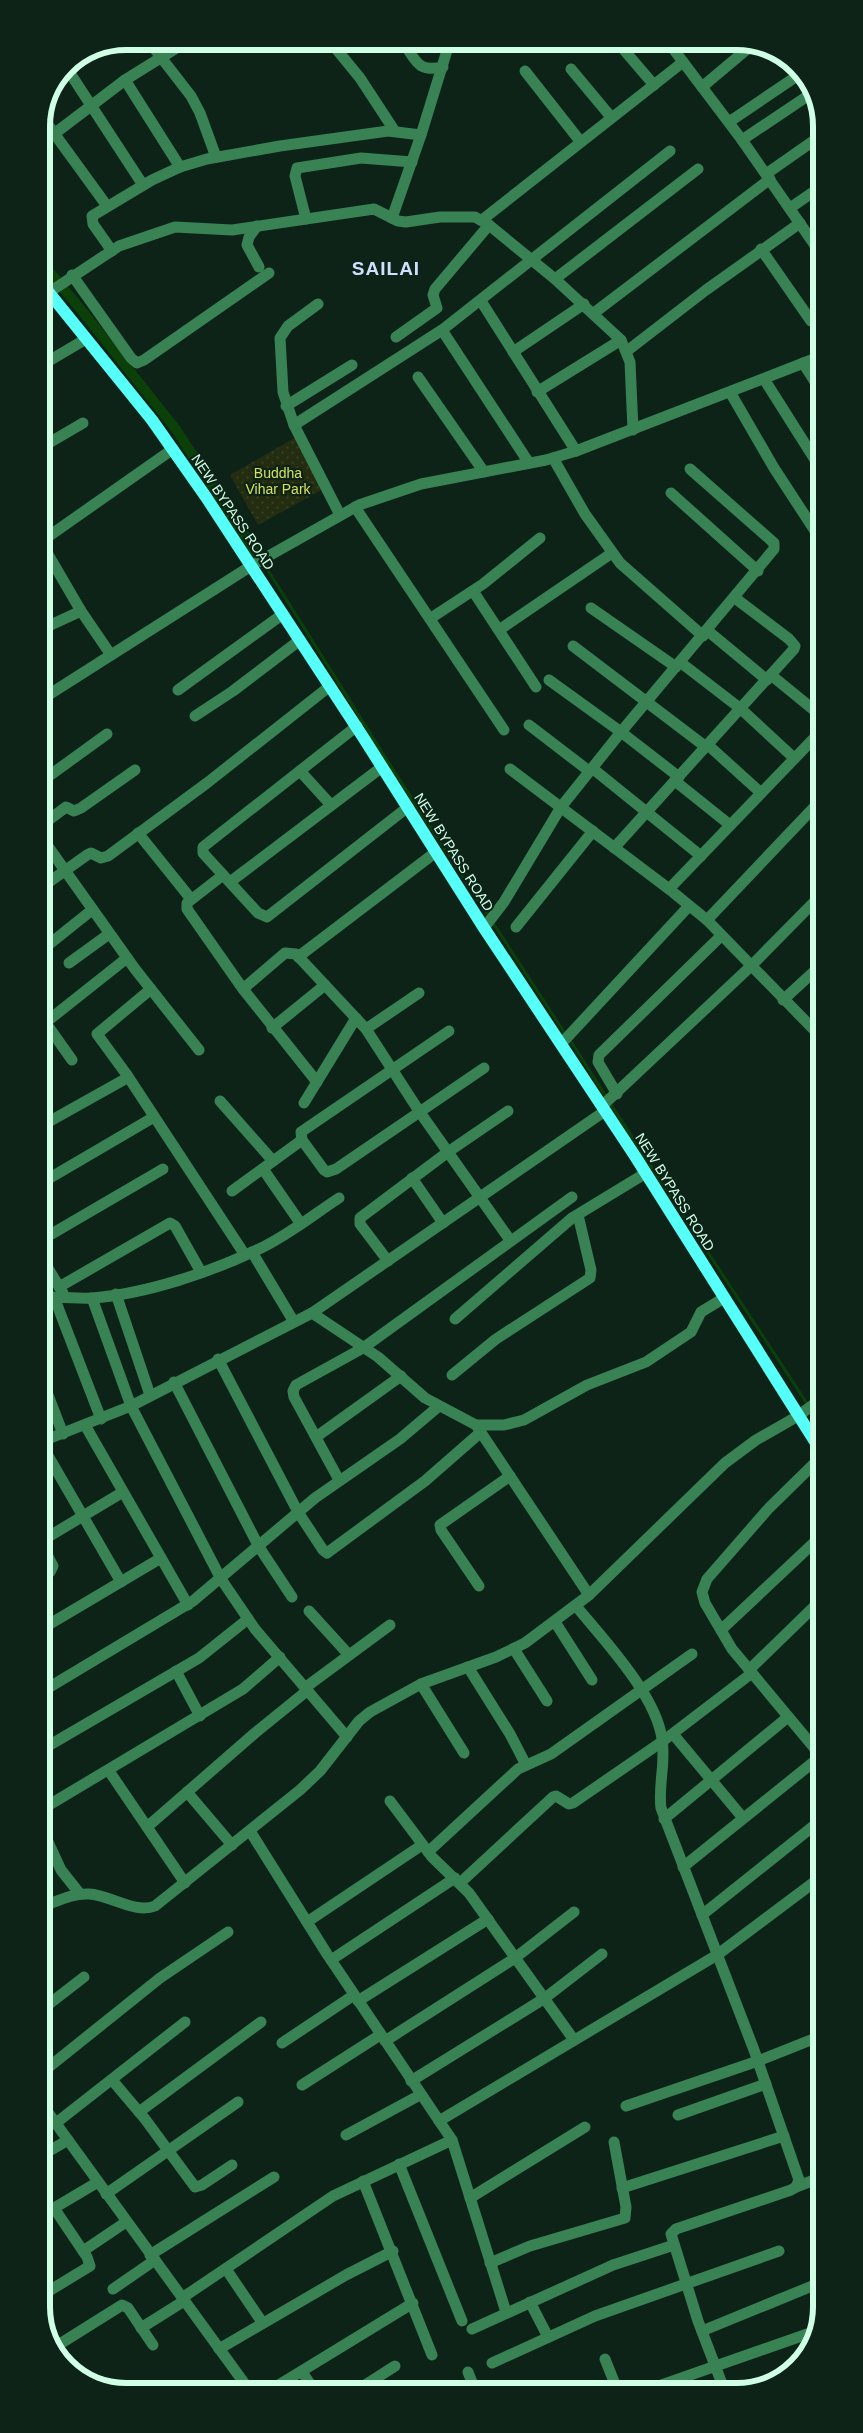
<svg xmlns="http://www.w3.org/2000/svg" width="863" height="2433" font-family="Helvetica,sans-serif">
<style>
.grass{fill:url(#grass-dots)}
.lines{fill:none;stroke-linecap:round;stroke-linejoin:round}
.stream{stroke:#0b4009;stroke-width:3}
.canal{stroke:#0b4009;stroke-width:10}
.minor{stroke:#388253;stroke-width:11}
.major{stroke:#56fff8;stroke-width:12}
.labels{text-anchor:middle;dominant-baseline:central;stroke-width:4.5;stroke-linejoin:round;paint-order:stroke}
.park-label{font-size:14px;fill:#d5e05a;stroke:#0d2318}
.street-label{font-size:14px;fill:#cfffe4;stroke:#0d2318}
.district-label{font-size:19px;font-weight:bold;letter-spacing:1px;fill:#d1dfff;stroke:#0d2318}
.rim{fill:none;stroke:#cfffe4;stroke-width:6}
</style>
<defs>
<pattern id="grass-dots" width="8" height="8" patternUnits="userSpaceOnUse" patternTransform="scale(1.25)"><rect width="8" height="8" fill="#242d10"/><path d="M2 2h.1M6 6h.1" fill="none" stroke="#384227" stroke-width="1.8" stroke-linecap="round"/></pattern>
</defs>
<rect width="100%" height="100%" fill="#0d2318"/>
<path class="grass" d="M298,436L327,487L258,525L230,475Z"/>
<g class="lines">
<g class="stream">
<path d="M264,564L392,768L566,1035"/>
<path d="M570,1040L607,1098"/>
<path d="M610,1103L808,1405"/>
<path d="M812,1411L821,1424"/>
</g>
<path class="canal" d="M42,263L78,306L175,428L255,551"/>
<g class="minor">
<path d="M668,42L742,140L819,251"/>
<path d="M618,43L654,85"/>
<path d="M333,45L360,78L394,130"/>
<path d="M405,45C417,63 419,72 443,67"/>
<path d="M153,47L191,96L200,113L216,157"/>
<path d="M66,67L143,185"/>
<path d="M571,69L611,117"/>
<path d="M525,71L580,141"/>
<path d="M125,80L180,167"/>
<path d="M702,87L752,45"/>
<path d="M43,118L107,206"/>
<path d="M729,122L800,74"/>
<path d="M54,134L125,80L178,47"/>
<path d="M742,140L812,93"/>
<path d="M766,174L819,137"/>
<path d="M790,208L819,188"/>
<path d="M392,218L421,135L449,44"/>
<path d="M306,219L295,176L297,168L361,158L412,162"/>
<path d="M482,220L683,62"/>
<path d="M257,226L249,237L247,245L259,267"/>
<path d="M761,249L811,321"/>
<path d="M112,251L93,224L92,216L152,180L180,167L207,159L280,146L388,131L421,135"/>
<path d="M72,275L131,358L137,363L144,360L269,273"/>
<path d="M555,279L698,169"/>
<path d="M42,297L119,246L175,227L232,230L374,209L398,221L406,222L440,217H475L489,225L555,279L621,340L630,362L633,430"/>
<path d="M481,301L576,451"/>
<path d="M318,304L288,326L280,338L283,392L294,425L340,515"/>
<path d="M594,313L770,179"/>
<path d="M442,330L529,463"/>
<path d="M396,337L437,308L433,295L435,289L489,225"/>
<path d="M627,351L706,290L800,223"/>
<path d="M513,352L584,304"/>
<path d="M803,363L819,388"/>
<path d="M42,365L86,339"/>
<path d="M418,377L484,472"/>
<path d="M764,379L819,466"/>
<path d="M537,392L621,340"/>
<path d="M730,392L774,468L819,537"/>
<path d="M286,406L352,365"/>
<path d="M294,425L442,330L670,151"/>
<path d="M42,447L83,423"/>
<path d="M553,458L585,514L620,563L703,636"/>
<path d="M671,493L758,571"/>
<path d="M355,507L504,730"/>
<path d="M42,541L173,449"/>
<path d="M42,544L81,611L111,655"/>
<path d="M473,591L536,687"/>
<path d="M591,608L676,667"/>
<path d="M431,618L483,584L540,538"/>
<path d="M42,629L81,611"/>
<path d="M499,630L612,553"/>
<path d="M708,631L767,680"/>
<path d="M573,646L706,747"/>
<path d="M680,662L741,709L794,758"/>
<path d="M771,675L820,715"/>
<path d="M549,680L621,732L679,777"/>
<path d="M178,690L283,614"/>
<path d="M42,699L251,566L359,505L421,484L546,460L576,451L819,357"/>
<path d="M195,716L233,691L300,640"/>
<path d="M529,725L589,771"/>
<path d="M357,726L203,847V853L258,913L267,917L408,807"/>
<path d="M708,745L761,793"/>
<path d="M592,768L701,856"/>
<path d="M510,769L669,889L707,920L820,1036"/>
<path d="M42,771L49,776L107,734"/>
<path d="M300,771L331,805"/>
<path d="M675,781L730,825"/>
<path d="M42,825L66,807L74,811L81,808L135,770"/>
<path d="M138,833L191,899"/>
<path d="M42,838L135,969L199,1050"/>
<path d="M614,848L794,649L795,646L789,639L735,598"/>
<path d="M223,875L187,903V909L243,989L317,1082"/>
<path d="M230,882L382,767"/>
<path d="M42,887L87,855L91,853L101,858L108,856L207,783L330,686"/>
<path d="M669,889L820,732"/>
<path d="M707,920L820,801"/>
<path d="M516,927L593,831"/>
<path d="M484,928L504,902L561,807L621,732L774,549V543L690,469"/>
<path d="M42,950L92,910"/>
<path d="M298,957L436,852"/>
<path d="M69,963L109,934"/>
<path d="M243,989L285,953L296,954L366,1029L419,1111L510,1240"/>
<path d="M783,1000L820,966"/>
<path d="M43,1019L72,1060"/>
<path d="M45,1023L127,958"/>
<path d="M272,1028L325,985"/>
<path d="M366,1029L419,993"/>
<path d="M449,1031L301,1132L302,1140L324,1170L327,1172L336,1169L484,1068"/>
<path d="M561,1044L689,906"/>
<path d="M127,1075L245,1255"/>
<path d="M617,1094L598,1062L599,1055L721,936"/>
<path d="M220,1101L273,1161"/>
<path d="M304,1103L356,1018"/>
<path d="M602,1106L750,967L820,896"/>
<path d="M43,1125L127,1078V1075L97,1034L151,989"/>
<path d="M263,1169L301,1224"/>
<path d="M412,1178L443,1223"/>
<path d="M43,1182L154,1117"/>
<path d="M232,1191L302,1140"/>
<path d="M43,1239L163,1169"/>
<path d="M252,1252L294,1322"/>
<path d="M43,1260L63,1293"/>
<path d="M388,1261L360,1224V1218L448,1152L508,1111"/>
<path d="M59,1287L170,1223L175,1226L201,1272"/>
<path d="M116,1294L150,1395"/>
<path d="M54,1297L101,1419"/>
<path d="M43,1298C60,1296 76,1299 92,1298C146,1294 211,1272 259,1249C287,1236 313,1215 339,1198"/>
<path d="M92,1298L131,1406L221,1579L255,1629L347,1737"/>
<path d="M312,1313L378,1357L425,1398L476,1425L589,1595"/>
<path d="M455,1319L572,1218L646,1173"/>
<path d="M218,1359L298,1512L323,1550L327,1553L425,1481L481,1432"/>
<path d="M452,1375L496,1339L590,1278L591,1270L578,1215"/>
<path d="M43,1382L63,1434"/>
<path d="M174,1382L259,1547L292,1597"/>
<path d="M85,1425L188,1605"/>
<path d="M476,1425H504L524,1420L587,1385L646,1362L691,1332L701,1312L724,1298"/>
<path d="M316,1437L401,1376"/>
<path d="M43,1441L131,1406L312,1313L605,1111"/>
<path d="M43,1447L121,1582"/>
<path d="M821,1457L769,1508L707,1579L702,1592L705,1603L732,1649L821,1756"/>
<path d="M339,1480L294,1397L293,1391L296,1385L363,1348L572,1197"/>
<path d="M43,1540L123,1492"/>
<path d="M43,1547L53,1566L50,1572L43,1575"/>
<path d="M479,1586L441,1530L440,1525L510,1476"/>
<path d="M576,1606C604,1640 656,1695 662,1739C666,1762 658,1785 661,1808L754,2050L799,2180L796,2187L791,2190L676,2229L671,2234L698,2321L724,2389"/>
<path d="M309,1611L349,1655"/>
<path d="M555,1622L592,1680"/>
<path d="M43,1628L161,1558"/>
<path d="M721,1630L821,1536"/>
<path d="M514,1649L547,1701"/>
<path d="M468,1667L510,1734L526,1765"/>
<path d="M749,1670L821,1600"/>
<path d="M176,1671L200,1716"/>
<path d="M421,1684L464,1753"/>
<path d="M306,1687L390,1625"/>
<path d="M43,1691L193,1601L315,1498L400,1439L439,1406"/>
<path d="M673,1734L743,1818"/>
<path d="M43,1749L199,1658L248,1619"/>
<path d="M109,1771L185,1883"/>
<path d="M187,1792L232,1845"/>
<path d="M390,1801L432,1857L469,1893L574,2040"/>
<path d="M44,1808L243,1689L280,1657"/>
<path d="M664,1819L788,1717"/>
<path d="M147,1827L255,1733L308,1690"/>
<path d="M250,1831L327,1954L452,2140L506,2312"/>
<path d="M44,1833L61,1870L80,1894"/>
<path d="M428,1852L518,1769L551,1754L692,1654"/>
<path d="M683,1867L821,1756"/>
<path d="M460,1883L553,1797L556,1796L569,1804L573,1803L663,1741L752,1673"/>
<path d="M44,1906C58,1901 73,1893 89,1894C110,1895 135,1914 155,1906L300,1790L320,1771L359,1721L370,1712L421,1684L496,1657L525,1643L589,1595L725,1463L756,1440L798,1416L821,1399"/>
<path d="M702,1915L821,1820"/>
<path d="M307,1922L422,1845"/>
<path d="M331,1960L455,1878"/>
<path d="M358,2001L488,1919"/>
<path d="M44,2008L84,1977"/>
<path d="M385,2041L515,1958L574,1912"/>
<path d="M282,2043L354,1995"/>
<path d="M44,2071L160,1978L228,1932"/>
<path d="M112,2080L145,2119L195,2187L202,2185L232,2165"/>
<path d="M411,2081L545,1998L602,1954"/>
<path d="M302,2085L380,2035"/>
<path d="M626,2106L758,2061L821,2036"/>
<path d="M44,2107L250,2391"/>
<path d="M139,2112L261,2022"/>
<path d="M678,2115L766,2084"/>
<path d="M439,2121L717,1955L821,1877"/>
<path d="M56,2123L185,2022"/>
<path d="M346,2135L420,2095"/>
<path d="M44,2154L68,2140"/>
<path d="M399,2164L462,2321"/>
<path d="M363,2181L432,2355"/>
<path d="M796,2187L822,2177"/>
<path d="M622,2188L784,2136"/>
<path d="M106,2194L238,2102"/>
<path d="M470,2198L585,2127"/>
<path d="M44,2214L98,2182"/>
<path d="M44,2232V2234"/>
<path d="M83,2251L126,2222"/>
<path d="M150,2255L274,2177"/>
<path d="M490,2263L530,2246L625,2218L626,2207L614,2142"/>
<path d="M226,2269L262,2322"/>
<path d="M113,2289L155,2260"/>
<path d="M44,2294L90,2266L87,2257L54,2208"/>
<path d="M182,2298L333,2196L452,2140"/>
<path d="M530,2302L548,2337"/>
<path d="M141,2328L184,2301"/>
<path d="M472,2329L613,2265L674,2245"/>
<path d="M702,2331L822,2282"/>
<path d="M55,2347L122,2305L128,2308L153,2345"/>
<path d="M219,2349L346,2275L393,2251"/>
<path d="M605,2359L617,2389"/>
<path d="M492,2363L595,2316L779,2251"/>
<path d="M302,2372L315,2391"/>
<path d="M468,2372L475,2390"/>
<path d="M650,2389L813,2332"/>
<path d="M269,2391L413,2303"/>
<path d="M356,2391L395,2366"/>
</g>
<path class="major" d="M42,284L152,420L206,497L363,737L484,928L635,1156L821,1451"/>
</g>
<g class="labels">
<g class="park-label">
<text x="278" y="473">Buddha<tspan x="278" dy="16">Vihar Park</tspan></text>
</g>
<g class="street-label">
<text transform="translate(233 512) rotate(56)">NEW BYPASS ROAD</text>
<text transform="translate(454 852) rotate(58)">NEW BYPASS ROAD</text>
<text transform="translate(675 1192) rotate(58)">NEW BYPASS ROAD</text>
</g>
<g class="district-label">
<text x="386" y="268">SAILAI</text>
</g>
</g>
<path d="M0 0H863V2433H0ZM126 50H737A76 76 0 0 1 813 126V2307A76 76 0 0 1 737 2383H126A76 76 0 0 1 50 2307V126A76 76 0 0 1 126 50Z" fill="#0d2318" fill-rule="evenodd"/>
<path class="rim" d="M126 50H737A76 76 0 0 1 813 126V2307A76 76 0 0 1 737 2383H126A76 76 0 0 1 50 2307V126A76 76 0 0 1 126 50Z"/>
</svg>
